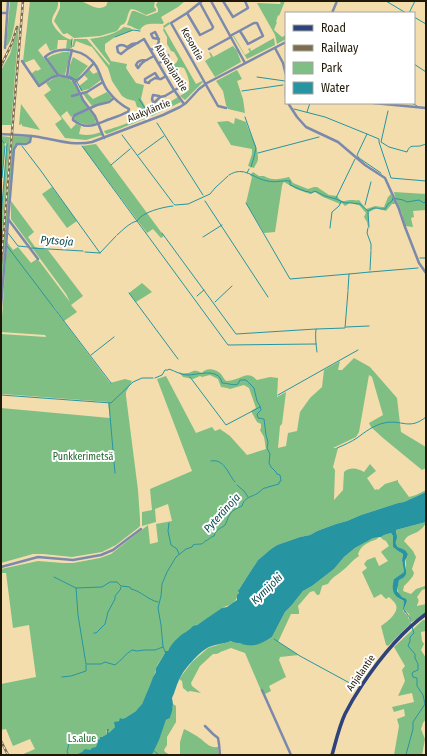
<svg xmlns="http://www.w3.org/2000/svg" width="427" height="756" font-family="'Fira Sans Condensed',sans-serif">
<style>
.green{fill:#7fbf84}
.water{fill:#2795a1}
.lines{fill:none;stroke-linecap:round;stroke-linejoin:round}
.stream{stroke:#2795a1;stroke-width:1}
.minor{stroke:#7b8aac;stroke-width:2.5}
.major{stroke:#2d437c;stroke-width:3.5}
.rail-casing{stroke:#7b6d4e;stroke-width:2.5}
.rail{stroke:#fff;stroke-width:1;stroke-dasharray:3;stroke-linecap:butt}
.labels{text-anchor:middle;dominant-baseline:central;stroke-width:4;stroke-linejoin:round;paint-order:stroke}
.street-label{font-size:10px;fill:#211907;stroke:#fff}
.park-label{font-size:10px;fill:#1d682a;stroke:#fff}
.water-label{font-size:11px;font-style:italic;fill:#0b4a50;stroke:#fff}
</style>
<rect width="100%" height="100%" fill="#f3ddac"/>
<g class="green">
<path d="M10,1H18C16,12 14,39 7,46L6,45Z"/>
<path d="M30,1H58C59,10 53,13 52,20C51,24 59,33 63,36C66,38 69,39 72,40L70,49H66L67,40H58L57,49L50,51L46,43L38,50L56,74L55,75L40,85L38,84L31,74L36,70L37,71L41,69L34,59L24,63L23,61Z"/>
<path d="M60,1C66,1 73,0 79,1C88,2 96,12 106,6L108,1H155L154,7L156,9V11L146,15L136,10L131,9C127,13 128,20 124,24L121,25L117,31L100,36L74,38L67,33L65,34H63L54,21L60,8Z"/>
<path d="M158,1H185L178,7L161,17L164,23L162,24C154,24 144,22 140,30C135,29 132,26 127,25L131,13L132,11H135L147,16L158,12V9L156,5Z"/>
<path d="M281,1H285L279,16L278,15L276,22H277L274,30L282,37L286,35V39L277,44L275,35L257,3L280,4Z"/>
<path d="M169,22L170,24L164,28L196,84L202,81L203,82L185,100L180,96L189,90C190,81 188,76 184,68L180,67L176,69L177,71L176,72L171,65C175,64 177,63 178,59L174,52L171,51L167,44V37L163,30L164,28L163,26Z"/>
<path d="M19,25L11,125H1V70L10,54Z"/>
<path d="M124,27L130,28L133,30L115,37L105,44V51L111,61L127,64L126,68L136,83L144,85L141,99L148,111L154,112L178,97L181,102L152,116C146,114 144,108 137,107L135,101L127,99L122,96L112,81L108,68L92,47L76,41L74,47H72L74,39H87L109,65L110,64L90,39C102,37 114,35 124,27Z"/>
<path d="M233,36H234L245,55L250,52L248,49L250,48L251,51L274,38L275,45L247,59Z"/>
<path d="M233,46L237,51L241,62L215,77L205,61L211,57L209,52L211,53L213,57Z"/>
<path d="M63,52H69L70,53L65,75L59,74L57,73L47,58L53,55Z"/>
<path d="M73,57L88,66L75,81L69,76L70,65Z"/>
<path d="M89,69L93,74L98,72L101,80L89,89L81,91L79,86L88,79L84,75Z"/>
<path d="M237,70L242,79L237,81L243,99L245,113L228,109L226,105L223,91L216,81Z"/>
<path d="M58,76C69,77 77,83 79,95L88,108L71,117L67,111L61,116L71,129L76,124L81,126L79,134C87,136 93,135 101,132L102,135L86,140L65,138L55,124L62,119L44,95L51,90L46,83Z"/>
<path d="M107,92L112,98L108,101L92,106L83,94L87,93L93,99Z"/>
<path d="M21,104L40,130L22,126V124L19,125Z"/>
<path d="M89,110L94,116L96,123C88,126 82,124 74,120L75,116Z"/>
<path d="M141,110L148,115L149,117L107,134L105,133L104,131C116,127 136,123 141,110Z"/>
<path d="M235,118L246,122C249,133 259,148 258,159C258,162 255,165 254,168L248,166L252,154V149L231,145L217,122L228,121L234,124Z"/>
<path d="M1,136L10,137L1,245V219L7,144L5,143L1,190Z"/>
<path d="M13,136L30,137L29,142C23,144 18,141 14,146L1,292V271Z"/>
<path d="M96,144L164,236L161,238L153,229L147,233L82,146Z"/>
<path d="M253,172L259,176H264C272,181 280,179 289,177L293,183L308,189L314,187H317L329,195L337,196C343,205 345,199 352,200C355,200 357,201 359,200L366,209L375,206L382,207H384L388,197L391,194L396,204H392L386,211L377,208L369,212L368,219L369,227H368L367,222L364,217L366,213L359,205L350,203L345,206L342,203L340,204L338,203L323,197L315,192L310,194L296,189L284,182L283,183L282,186L275,232L264,233L246,203L252,177L250,175Z"/>
<path d="M52,187L77,221L67,228L42,194Z"/>
<path d="M394,192L426,194V210L413,211L414,217L411,218L413,227L405,226L402,213L395,197Z"/>
<path d="M11,201L34,232L28,237L35,247L48,250L83,296L71,305L77,312L64,321L54,307H53L110,383L125,379L132,381L126,392V396L138,490L140,519V526L138,528L116,545L102,552L72,557L43,554H33L1,563V408L110,418L108,402L2,394L1,393V334L46,337L45,335L1,332L7,242L13,250L18,247L31,263L37,259L40,262L70,302L66,294L11,219Z"/>
<path d="M142,283L151,291L152,292L136,302L129,293Z"/>
<path d="M354,358L370,367L397,398L401,432L426,447V468L422,470L383,438L371,427L369,423L383,415L372,377L369,375L359,432L356,437L333,448H338L333,467L335,470L334,500L343,490L344,472C350,467 357,468 364,472L370,464L376,471L367,478L375,490L377,489L378,490L385,484L398,480V482L409,497L416,495L426,490V492L404,502L398,503L361,515L347,521L336,524L317,531L310,535L300,537L277,545L271,549L258,560L245,580L239,589C239,599 233,605 224,607C215,614 205,620 195,626C184,634 175,639 168,651H164L165,653L158,664L156,668V671L154,675L146,695L142,704L139,709L125,718L116,722L115,727L110,733H108L106,730L107,734L102,737H100V739L97,740L98,742L97,747L79,755H21L35,749L30,739L13,746L6,729L1,730V684L36,677L29,625L13,628L6,573H1V569L38,561L63,563H73L100,558L111,554L148,525L150,544L158,542L156,524L172,521L168,504L155,509L156,522L142,526V512L152,510L150,489L192,471L157,379L166,376L196,433L212,427L215,431L220,429L230,436L247,455L266,449L264,437L260,430L261,428V424L257,422L251,411L256,408L249,388L244,385L230,389L227,388L221,387L218,379L210,375L202,377L200,376L193,379L183,377L179,372C182,373 184,374 186,373C194,373 192,368 202,373C206,367 215,369 220,373C222,375 224,379 226,381C229,381 233,380 236,379C245,376 249,372 257,380L270,377L278,378L277,397L286,392L282,424L280,426L278,448L286,446L288,433L297,431L300,412L310,398L322,387L324,370L340,361L338,370H342Z"/>
<path d="M426,522V524C424,525 423,528 421,529C416,535 408,533 404,541L413,551L416,557L412,569L414,573L413,576L409,581L404,586L403,591L411,594L416,589L425,586V589L422,590L417,597C419,600 419,601 417,605V606L426,604V613L412,622H411L409,614L404,609L407,601C405,599 403,598 401,596C396,592 398,585 399,579L402,578C403,575 406,570 406,566C406,560 405,561 408,556L396,545L395,541L397,536L396,530Z"/>
<path d="M391,533L393,536V547L398,551L403,554L402,560L404,572L394,579L398,598L404,601L403,611L408,616L409,620V625L388,646L386,645L381,626C387,622 399,613 396,605C395,602 391,599 389,597L386,599L381,594L374,598L362,572L367,568L364,564L367,560L375,557L379,566L388,561L381,552L382,551L389,546L386,541L382,539L381,537L384,535Z"/>
<path d="M378,537L377,539C369,542 361,545 358,554L359,556C352,560 348,567 342,571C336,576 332,577 328,584L324,585L322,586L320,593L319,595H317L314,591L310,592L298,606L299,611V614H291L278,642L299,655L280,657L279,660L286,677L269,686L271,691L263,695L245,653L231,648C228,649 226,650 223,651C218,652 221,654 213,654L200,666L191,683L192,686L201,693L190,691L188,692L183,688L182,681L179,679L192,662L208,648L231,641C234,643 236,643 240,643C241,643 246,645 246,645C255,646 265,642 272,637L285,612L292,605L299,596L303,591L312,586L334,569L344,557L355,548L367,541L373,538Z"/>
<path d="M423,620H426V631L421,632L422,641L424,644L421,650L426,658V662L425,672L426,719L423,723L421,729L425,739L422,755H394L399,726L397,719L405,716L404,709L394,712L392,707L414,702L412,693L398,696L405,681L402,670L405,666L394,647Z"/>
<path d="M173,704L176,706V722L167,737V745L164,750L165,752L170,755H152L160,736L166,720L170,718Z"/>
<path d="M184,729C190,732 196,735 201,739C207,744 210,748 218,747L219,755H180V742Z"/>
</g>
<path class="water" d="M426,492V522L396,530C396,533 397,534 397,537C397,540 394,542 397,546C399,549 405,548 407,553C409,556 406,558 405,561C404,569 411,575 399,580L397,591L402,597L406,599L407,601L404,609L406,612L405,613L403,609L404,601C393,596 391,591 394,579L404,572L402,560L403,554L398,551L393,547V536L391,533L384,535L381,537L373,538L355,548L344,557L334,569L312,586L303,591L299,596L292,605L285,612L272,637C265,642 255,647 246,645C244,645 242,644 240,643C236,643 234,643 231,641C224,644 216,644 209,647C199,652 183,670 179,680C176,686 175,692 172,698L173,704L172,711L170,718L166,720L159,740L152,755H76L82,752L85,749L90,750L92,748L96,747L98,742L97,740L100,739V737H102L107,734V729H109L108,732L109,733L115,727L114,722L119,721L120,718L122,719L125,718L136,711L142,704L150,685L153,677L156,672V668L165,653L164,651H168C170,646 174,641 179,637C183,633 189,631 193,626L197,625L222,608L227,607L234,602L237,600V595L239,593L238,591L245,580L258,560L271,549L277,545L300,537L310,535L317,531L336,524L347,521L361,515L398,503L404,502Z"/>
<g class="lines">
<g class="stream">
<path d="M386,1L406,13"/>
<path d="M409,13L415,1"/>
<path d="M414,17L426,24"/>
<path d="M115,37L133,30L140,31"/>
<path d="M71,48L72,39"/>
<path d="M414,64L426,72"/>
<path d="M69,76L76,80"/>
<path d="M257,77L285,81"/>
<path d="M77,82L82,91"/>
<path d="M242,91L283,85"/>
<path d="M139,99L148,113"/>
<path d="M412,103L417,106"/>
<path d="M294,109L325,117L367,134"/>
<path d="M388,111L381,142L389,147L407,152C410,144 413,147 420,146C420,146 426,144 426,144"/>
<path d="M307,112L310,103"/>
<path d="M245,117L256,148L254,157L251,167"/>
<path d="M157,123L203,195"/>
<path d="M122,135L173,203"/>
<path d="M1,139L4,143"/>
<path d="M22,146L41,171L100,253"/>
<path d="M82,146L228,345L316,344"/>
<path d="M258,153L319,137"/>
<path d="M138,155L164,136"/>
<path d="M111,165L130,149"/>
<path d="M247,173L249,169"/>
<path d="M381,173L359,158L357,155L367,134L379,139V142L391,178L426,181"/>
<path d="M229,175C245,165 253,179 268,181C275,183 283,180 290,181V185L293,186L294,187H295L297,188H298L299,189L305,191L306,192L307,191L311,193L315,191L325,196L336,199L345,203C351,202 354,204 360,204L368,211C377,205 377,210 385,209L388,204L392,201L393,198L403,200L407,202L419,200L424,203L426,201"/>
<path d="M1,176L2,178L5,146"/>
<path d="M336,198L355,159"/>
<path d="M205,201L268,297"/>
<path d="M246,203L290,279L349,274"/>
<path d="M174,204L175,205L188,204L210,194L215,188L228,176"/>
<path d="M365,205L371,182"/>
<path d="M368,212L369,227"/>
<path d="M1,217L7,144"/>
<path d="M330,228L332,212L339,206L341,202"/>
<path d="M368,228L367,233L371,244V250"/>
<path d="M1,230H2L1,240"/>
<path d="M5,231H6"/>
<path d="M8,233L18,246L28,247"/>
<path d="M162,233L236,334L316,329"/>
<path d="M117,235C123,230 129,223 137,221C142,212 163,207 173,206"/>
<path d="M203,237L222,225"/>
<path d="M7,246L111,383"/>
<path d="M31,248L83,251"/>
<path d="M85,252L100,253L116,236"/>
<path d="M420,258H426"/>
<path d="M370,270L371,251"/>
<path d="M370,272L418,268"/>
<path d="M348,290L349,274L370,272"/>
<path d="M129,293L178,359"/>
<path d="M197,296L204,290"/>
<path d="M215,302L232,286"/>
<path d="M346,327L369,326"/>
<path d="M317,352C316,344 315,336 316,329L345,328L348,291"/>
<path d="M91,355L114,337"/>
<path d="M190,377L226,425L260,407"/>
<path d="M155,378L162,375L165,370H168L169,369C175,371 181,375 187,375C198,375 219,367 222,383C228,383 233,386 238,384L240,380H246L254,388L257,401L260,406L261,410L257,414L258,418L264,419L266,435L268,442L267,448L270,454L269,463L271,467L276,472L277,474L280,475L281,481L279,482V484L268,487L266,488H264C263,489 259,492 258,493C252,497 244,497 242,506C237,508 231,511 229,516C227,519 227,522 225,525C220,529 216,529 214,536C210,537 209,540 205,541C202,546 198,543 193,545L192,547L186,549L176,557L167,572L162,584L161,596L158,608L161,625L163,647L165,651"/>
<path d="M1,395L111,403L133,382L142,378H153"/>
<path d="M278,395L358,350"/>
<path d="M109,404L115,473"/>
<path d="M337,448C344,445 351,442 357,438C365,432 374,425 384,423C402,419 409,431 426,417"/>
<path d="M211,461C224,458 228,474 235,482"/>
<path d="M237,485L244,491L248,497"/>
<path d="M169,523L168,531L171,545L177,549L179,554"/>
<path d="M54,577L76,588L102,587L110,582H117L121,586L130,587L131,589C141,591 148,600 158,602"/>
<path d="M76,588L78,615L86,664H101L105,662L115,665C121,661 125,654 132,650L137,651L144,650H155L163,647"/>
<path d="M405,611L410,618V625"/>
<path d="M94,633H96L105,624L108,612L115,599V596L120,590L121,587"/>
<path d="M274,639L300,656L357,687"/>
<path d="M62,677L71,676L86,671V665"/>
<path d="M69,732V736L68,741L69,743L67,752L69,755"/>
<path d="M154,751L159,755"/>
<path d="M406,755L407,751L413,729V722L425,704L423,695L417,686V678L413,677L412,674L413,672L418,670V664L415,658V654L408,646L410,641V637L414,633L412,627"/>
</g>
<g class="minor">
<path d="M202,1L187,13L171,23L218,106L226,108"/>
<path d="M211,1L245,63"/>
<path d="M223,1L233,17L248,8L245,1"/>
<path d="M1,13H7"/>
<path d="M187,13L200,35L212,29L213,27L200,3"/>
<path d="M332,13L337,1"/>
<path d="M230,36L254,23H257L263,36L248,44L240,31"/>
<path d="M138,43L132,44L127,47C124,45 120,44 117,47L118,52L121,54C124,52 125,50 129,48C134,45 139,42 144,39L174,90L184,104"/>
<path d="M5,48L8,1"/>
<path d="M275,48L283,63L286,75"/>
<path d="M209,49L231,37"/>
<path d="M151,50C160,44 161,42 155,32L151,34L153,38L159,39"/>
<path d="M147,60C142,60 138,60 136,65L138,68C139,67 140,65 141,64C144,61 150,58 154,56"/>
<path d="M22,61L39,86L51,78L58,75L67,77L72,79L76,85L83,100L95,116L104,138"/>
<path d="M159,63L165,60L166,56L168,55L169,60L168,61L165,60"/>
<path d="M58,75L45,57C60,44 86,50 96,66C101,74 102,84 108,91C114,99 121,105 129,109L128,112L125,113C120,116 115,117 110,119C96,124 87,131 73,120V118L75,115L97,105L109,102L114,98"/>
<path d="M67,77L69,62L72,50"/>
<path d="M159,79L155,73L145,79V82L149,83L150,81L155,78L161,79L166,76"/>
<path d="M75,82L82,76L94,63"/>
<path d="M286,87V96"/>
<path d="M72,96L87,92L103,82"/>
<path d="M160,97L159,96L153,95L152,99L153,102H155L160,97L165,96L180,87C183,81 179,77 177,72L175,73L177,76L179,77"/>
<path d="M288,103L297,117L306,127L338,142L365,165L385,178L399,209L405,227L419,263L426,273"/>
<path d="M373,103L426,108"/>
<path d="M1,134C14,135 26,135 39,137C56,140 74,146 92,142L163,115L180,107L186,103L199,89L207,83L286,42"/>
<path d="M8,219L38,259"/>
<path d="M1,306L14,149L17,144H26L30,142L31,136"/>
<path d="M1,567L38,557L73,560L101,555L113,550L141,529"/>
<path d="M262,690L291,755"/>
<path d="M205,726L213,734L218,738L219,744L220,755"/>
</g>
<path class="major" d="M332,755C336,741 339,727 345,714C350,704 356,694 362,685C380,658 400,633 426,614"/>
<g class="rail-casing">
<g id="rail">
<path d="M1,66L12,43L17,27"/>
<path d="M1,264L23,1"/>
<path d="M1,741L8,755"/>
</g>
</g>
<use href="#rail" class="rail"/>
</g>
<g class="labels">
<g class="street-label">
<text transform="translate(192 44) rotate(61)">Kesontie</text>
<text transform="translate(171 68) rotate(58)">Alavatajantie</text>
<text transform="translate(149 111) rotate(-22)">Alakyläntie</text>
<text transform="translate(361 673) rotate(-55)">Anjalantie</text>
</g>
<g class="park-label">
<text x="83" y="457">Punkkerimetsä</text>
<text x="82" y="739">Ls.alue</text>
</g>
<g class="water-label">
<text transform="translate(57 241) rotate(4)">Pytsoja</text>
<text transform="translate(222 513) rotate(-48)">Pyteränoja</text>
<text transform="translate(267 589) rotate(-44)">Kymijoki</text>
</g>
</g>
<rect width="427" height="756" fill="none" stroke="#211907" stroke-width="4"/>
<rect x="285" y="12" width="130" height="92" fill="#ffffff" stroke="#a6a39c"/>
<rect x="293" y="25" width="20" height="6" fill="#2d437c" stroke="#a6a39c"/>
<text x="321" y="32" font-size="12" fill="#211907">Road</text>
<rect x="293" y="45" width="20" height="6" fill="#7b6d4e" stroke="#a6a39c"/>
<text x="321" y="52" font-size="12" fill="#211907">Railway</text>
<rect x="293" y="62" width="20" height="12" fill="#7fbf84" stroke="#a6a39c"/>
<text x="321" y="72" font-size="12" fill="#211907">Park</text>
<rect x="293" y="82" width="20" height="12" fill="#2795a1" stroke="#a6a39c"/>
<text x="321" y="92" font-size="12" fill="#211907">Water</text>
</svg>
